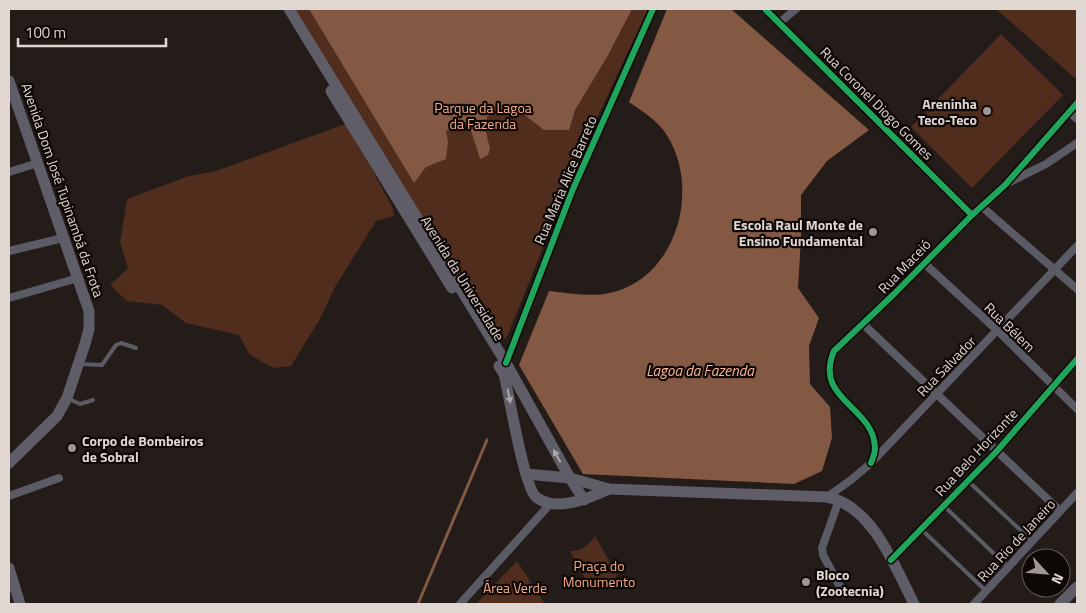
<svg xmlns="http://www.w3.org/2000/svg" width="1086" height="613" font-family="'Titillium Web',sans-serif">
<style>
.green{fill:#502d1c}
.water{fill:#845944}
.lines{fill:none;stroke-linecap:round;stroke-linejoin:round}
.stream{stroke:#845944;stroke-width:3}
.lane{stroke:#5b5b66;stroke-width:4}
.street{stroke:#5b5b66;stroke-width:8}
.secondary{stroke:#5f5d68;stroke-width:11}
.cycleway-casing{stroke:#0d0705;stroke-width:9}
.cycleway{stroke:#20a55d;stroke-width:6}
.oneway{fill:#ada6a8}
.poi-dot{fill:#9f9691;stroke:#0d0705;stroke-width:2}
.labels{text-anchor:middle;dominant-baseline:central;stroke-width:4.5;stroke-linejoin:round;paint-order:stroke}
.street-label{font-size:14px;fill:#e1d7d2;stroke:#0d0705}
.poi-label{font-size:14px;font-weight:bold;fill:#e1d7d2;stroke:#0d0705;text-anchor:end}
.park-label{font-size:14px;fill:#f3ab87;stroke:#0d0705}
.water-label{font-size:15px;font-style:italic;fill:#feb590;stroke:#0d0705}
</style>
<rect width="100%" height="100%" fill="#241c19"/>
<g class="green">
<path d="M292,9H648L584,146L507,337L501,340L494,335Z"/>
<path d="M996,9H1077V80Z"/>
<path d="M1001,34L1063,95L972,188L911,127Z"/>
<path d="M348,123L393,209L394,216L376,221L335,287L320,319L291,366L273,368L249,354L239,335L186,323L162,305L127,301L110,285L128,268L120,242L127,199L189,176L216,171Z"/>
<path d="M595,536L617,575C612,590 602,591 589,586L570,551C582,551 588,546 595,536Z"/>
<path d="M517,561L545,604H476Z"/>
</g>
<g class="water">
<path d="M309,9H632L607,57L575,110L569,130H544L518,110L487,116L486,132L490,149L488,155L480,159L468,121L446,131L448,142L446,159L426,167L414,183Z"/>
<path d="M667,9H731L869,130L827,161L801,195V238L798,288L819,318L809,346L810,384L830,407L832,438L822,471L794,484L583,474L519,365L549,291C571,293 592,298 614,292C677,275 700,190 668,137C659,121 643,112 629,102Z"/>
</g>
<g class="lines">
<path class="stream" d="M418,604L487,440"/>
<g class="lane">
<path d="M79,364L102,365L116,345L121,343L136,348"/>
<path d="M69,399L80,404L93,400"/>
<path d="M968,481L1032,541"/>
<path d="M944,506L1008,567"/>
<path d="M921,529L986,591"/>
</g>
<g class="street">
<path d="M765,9L972,215"/>
<path d="M779,23L796,9"/>
<path d="M1069,112L1077,119"/>
<path d="M9,172L38,163"/>
<path d="M1008,183L1046,164L1077,143"/>
<path d="M981,206L1077,289"/>
<path d="M9,251L63,238"/>
<path d="M924,263L998,331L1077,409"/>
<path d="M9,298L78,278"/>
<path d="M863,324L1060,511"/>
<path d="M506,363L573,189L653,9"/>
<path d="M871,463C873,458 875,453 875,448C874,406 813,400 834,351L894,294L972,215L1005,185L1077,103"/>
<path d="M9,496L59,478"/>
<path d="M827,497L851,480L871,463L1077,246"/>
<path d="M839,500L822,548L823,555L844,594"/>
<path d="M891,560L996,452L1077,359"/>
<path d="M460,604L551,503"/>
<path d="M974,604L1077,493"/>
</g>
<g class="secondary">
<path d="M289,9L506,363L570,478L609,489L827,497C873,506 895,567 914,604"/>
<path d="M9,81L89,311V329L85,344L67,398L57,416L9,463"/>
<path d="M331,91L452,288"/>
<path d="M499,366L504,374C509,394 524,487 536,497C556,513 589,498 609,489"/>
<path d="M526,474L570,478L584,500"/>
<path d="M9,568L20,604"/>
<path d="M1060,604L1077,587"/>
</g>
<g class="cycleway-casing">
<g id="cycleway">
<path d="M765,9L972,215"/>
<path d="M506,363L573,189L653,9"/>
<path d="M871,463C873,458 875,453 875,448C874,406 813,400 834,351L894,294L972,215L1005,185L1077,103"/>
<path d="M891,560L996,452L1077,359"/>
</g>
</g>
<use href="#cycleway" class="cycleway"/>
</g>
<defs><path id="oneway-solid" d="M-6-.8H1V-3.2L6.5 0L1 3.2V.8H-6Z" transform="scale(1.25)"/></defs>
<g class="oneway">
<use href="#oneway-solid" transform="translate(509 396) rotate(78)"/>
<use href="#oneway-solid" transform="translate(557 456) rotate(-119)"/>
</g>
<g class="poi-dot">
<circle cx="987" cy="111" r="5"/>
<circle cx="873" cy="232" r="5"/>
<circle cx="72" cy="448" r="5"/>
<circle cx="806" cy="582" r="5"/>
</g>
<g class="labels">
<g class="street-label">
<text transform="translate(877 103) rotate(45)">Rua Coronel Diogo Gomes</text>
<text transform="translate(565 180) rotate(-67)">Rua Maria Alice Barreto</text>
<text transform="translate(63 190) rotate(71)">Avenida Dom José Tupinambá da Frota</text>
<text transform="translate(904 266) rotate(-46)">Rua Maceió</text>
<text transform="translate(463 278) rotate(58)">Avenida da Universidade</text>
<text transform="translate(1010 327) rotate(44)">Rua Bélem</text>
<text transform="translate(946 366) rotate(-46)">Rua Salvador</text>
<text transform="translate(976 452) rotate(-47)">Rua Belo Horizonte</text>
<text transform="translate(1016 540) rotate(-47)">Rua Rio de Janeiro</text>
</g>
<g class="poi-label">
<text x="977" y="103">Areninha<tspan x="977" dy="16">Teco-Teco</tspan></text>
<text x="863" y="224">Escola Raul Monte de<tspan x="863" dy="16">Ensino Fundamental</tspan></text>
<text x="82" y="440" text-anchor="start">Corpo de Bombeiros<tspan x="82" dy="16">de Sobral</tspan></text>
<text x="816" y="574" text-anchor="start">Bloco<tspan x="816" dy="16">(Zootecnia)</tspan></text>
</g>
<g class="park-label">
<text x="483" y="107">Parque da Lagoa<tspan x="483" dy="16">da Fazenda</tspan></text>
<text x="599" y="565">Praça do<tspan x="599" dy="16">Monumento</tspan></text>
<text x="515" y="587">Área Verde</text>
</g>
<g class="water-label">
<text x="700" y="370">Lagoa da Fazenda</text>
</g>
</g>
<rect width="1086" height="613" fill="none" stroke="#e1d7d2" stroke-width="20"/>
<g transform="translate(1046 573) rotate(116)"><circle r="24" fill="#0d0705" stroke="#625a57"/>
<path d="M0-4L9 19L0 12L-9 19Z" fill="#9f9691"/>
<text y="-8" font-size="14" font-weight="bold" text-anchor="middle" fill="#e1d7d2">N</text>
</g>
<path d="M18 38v8h148v-8" fill="none" stroke="#e1d7d2" stroke-width="2.5"/>
<text x="25" y="38" font-size="15" fill="#e1d7d2" stroke="#0d0705" stroke-width="4" paint-order="stroke">100 m</text>
</svg>
